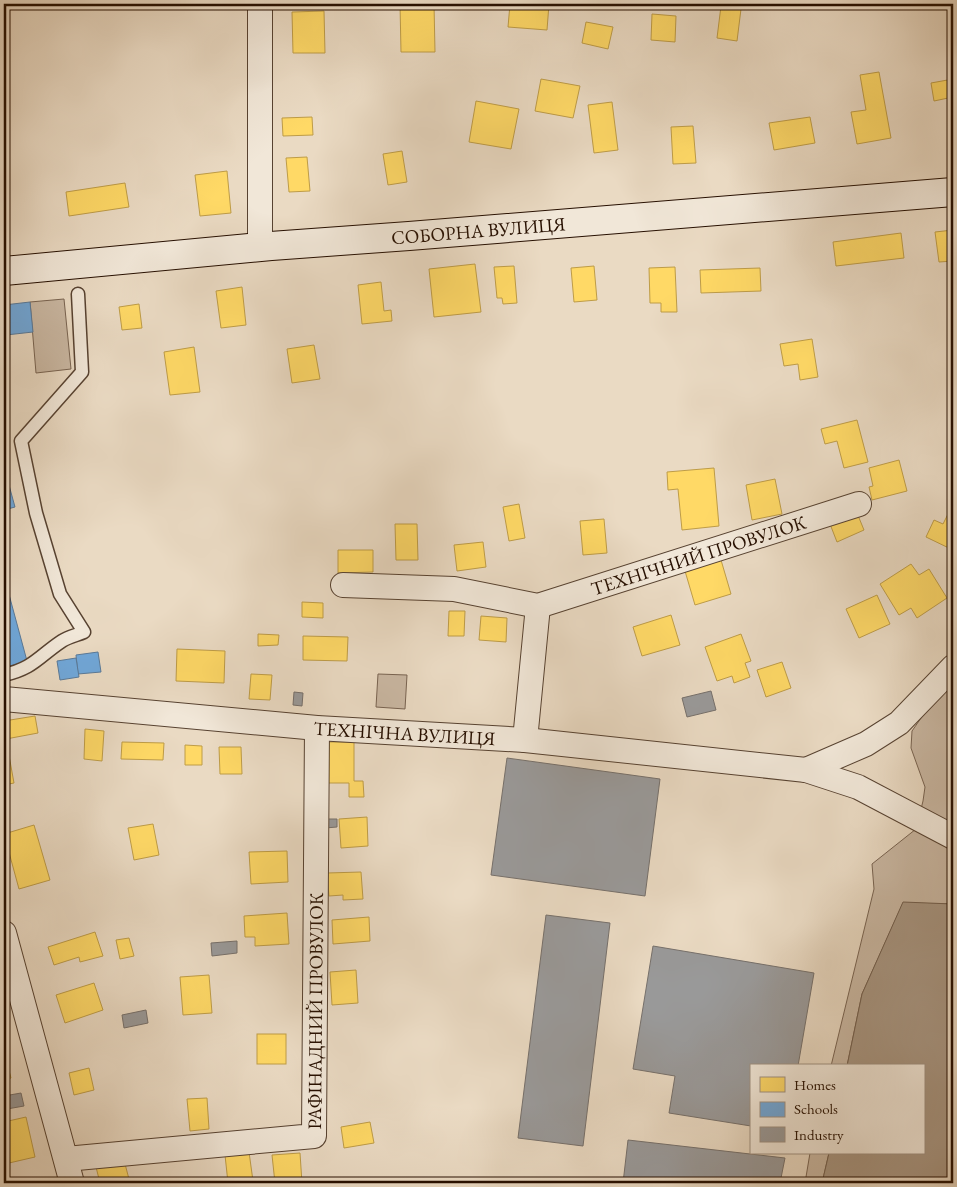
<svg xmlns="http://www.w3.org/2000/svg" width="957" height="1187" font-family="'EB Garamond',serif">
<style>
.green{fill:#c9b7a2;stroke:#786351}
.water{fill:#a79581;stroke:#735f4d}
.homes{fill:#ffd966;stroke:#be9c47}
.schools{fill:#6fa8dc;stroke:#597a9a}
.industry{fill:#999;stroke:#76706b}
.lines{fill:none;stroke-linecap:round;stroke-linejoin:round}
.service-casing{stroke:#574231;stroke-width:15}
.minor-casing{stroke:#574231;stroke-width:26}
.secondary-casing{stroke:#260f00;stroke-width:30}
.service{stroke:#f1e7d8;stroke-width:12}
.minor{stroke:#f1e7d8;stroke-width:24}
.secondary{stroke:#f1e7d8;stroke-width:28}
.labels{text-anchor:middle;dominant-baseline:central;stroke-width:5;stroke-linejoin:round;paint-order:stroke}
.street-label{font-size:19px;fill:#260f00;stroke:#f1e7d8}
</style>
<rect width="100%" height="100%" fill="#eadac3"/>
<filter id="stains"><feTurbulence type="fractalNoise" baseFrequency=".004" numOctaves="4"/><feColorMatrix values="0 0 0 0 .2 0 0 0 0 .09 0 0 0 0 .02 0 0 0 .5 -.17"/></filter>
<radialGradient id="worn" r=".72"><stop offset=".6" stop-color="#630" stop-opacity="0"/><stop offset="1" stop-color="#630" stop-opacity=".3"/></radialGradient>
<g class="green">
<path d="M64,299L71,369L36,373L30,302Z"/>
<path d="M378,674L407,675L405,709L376,707Z"/>
<path d="M953,680V904L903,903L862,994L847,1066H831L874,889L872,864L916,829L923,801L925,787L911,748L912,731L928,708Z"/>
<path d="M810,1153H829L822,1183H805Z"/>
</g>
<path class="water" d="M903,902L953,904V1183H822L829,1153H923V1066H847L862,994Z"/>
<g class="homes">
<path d="M400,4H434L435,52H401Z"/>
<path d="M510,4H549L547,30L508,27Z"/>
<path d="M721,6L741,9L737,41L717,38Z"/>
<path d="M324,11L325,53H293L292,12Z"/>
<path d="M652,14L676,16L675,42L651,40Z"/>
<path d="M586,22L613,27L608,49L582,43Z"/>
<path d="M879,72L891,138L857,144L851,112L866,110L860,75Z"/>
<path d="M541,79L580,86L573,118L535,111Z"/>
<path d="M953,79V97L934,101L931,83Z"/>
<path d="M476,101L519,109L511,149L469,142Z"/>
<path d="M612,102L618,150L594,153L588,105Z"/>
<path d="M312,117L313,135L283,136L282,118Z"/>
<path d="M810,117L815,143L774,150L769,123Z"/>
<path d="M693,126L696,163L673,164L671,127Z"/>
<path d="M402,151L407,182L388,185L383,154Z"/>
<path d="M307,157L310,191L289,192L286,158Z"/>
<path d="M227,171L231,213L200,216L195,175Z"/>
<path d="M125,183L129,207L69,216L66,192Z"/>
<path d="M953,230V261L939,262L935,232Z"/>
<path d="M901,233L904,258L836,266L833,242Z"/>
<path d="M475,264L481,312L434,317L429,269Z"/>
<path d="M514,266L517,303L503,304L502,298H497L494,267Z"/>
<path d="M594,266L597,300L574,302L571,268Z"/>
<path d="M675,267L677,312H661V303H650L649,268Z"/>
<path d="M760,268L761,291L701,293L700,270Z"/>
<path d="M381,282L384,311L391,310L392,321L362,324L358,285Z"/>
<path d="M242,287L246,325L221,328L216,291Z"/>
<path d="M139,304L142,328L122,330L119,307Z"/>
<path d="M812,339L818,377L800,380L798,364L784,366L780,344Z"/>
<path d="M314,345L320,379L292,383L287,349Z"/>
<path d="M194,347L200,392L170,395L164,352Z"/>
<path d="M857,420L868,462L844,468L837,441L825,444L821,429Z"/>
<path d="M899,460L907,491L872,500L869,487L873,486L869,468Z"/>
<path d="M714,468L719,526L682,530L678,489L668,490L667,472Z"/>
<path d="M775,479L782,514L752,520L746,485Z"/>
<path d="M519,504L525,538L509,541L503,507Z"/>
<path d="M952,506H953V550L926,537L934,520L943,524Z"/>
<path d="M857,513L864,530L837,542L830,524Z"/>
<path d="M604,519L607,553L583,555L580,521Z"/>
<path d="M395,524H417L418,560H396Z"/>
<path d="M483,542L486,567L457,571L454,545Z"/>
<path d="M338,550H373V572L338,573Z"/>
<path d="M721,560L731,594L695,605L685,571Z"/>
<path d="M911,564L919,575L929,569L947,598L917,618L911,608L899,615L880,584Z"/>
<path d="M877,595L890,624L859,638L846,609Z"/>
<path d="M302,602L323,603V618L302,617Z"/>
<path d="M449,611H465L464,636H448Z"/>
<path d="M671,615L680,645L642,656L633,627Z"/>
<path d="M481,616L507,618L506,642L479,640Z"/>
<path d="M258,634L279,635L278,645L258,646Z"/>
<path d="M741,634L751,661L745,663L750,677L734,683L732,676L717,681L705,647Z"/>
<path d="M303,636L348,637L347,661L303,660Z"/>
<path d="M177,649L225,651L224,683L176,681Z"/>
<path d="M782,662L791,688L766,697L757,670Z"/>
<path d="M251,674L272,675L270,700L249,699Z"/>
<path d="M35,716L38,733L6,739L14,783L4,785V721Z"/>
<path d="M85,729L104,731L102,761L84,759Z"/>
<path d="M122,742L164,743L163,760L121,759Z"/>
<path d="M326,742H354V781H363L364,797H349V783H326Z"/>
<path d="M185,745L202,746V765H185Z"/>
<path d="M219,747H241L242,774H220Z"/>
<path d="M367,817L368,846L341,848L339,819Z"/>
<path d="M153,824L159,855L134,860L128,828Z"/>
<path d="M34,825L50,880L19,889L4,834Z"/>
<path d="M287,851L288,882L251,884L249,852Z"/>
<path d="M361,872L363,899L343,900V895L329,896L327,873Z"/>
<path d="M287,913L289,944L255,946V937H245L244,916Z"/>
<path d="M369,917L370,941L333,944L332,920Z"/>
<path d="M95,932L103,956L80,962L79,957L54,965L48,947Z"/>
<path d="M129,938L134,956L120,959L116,940Z"/>
<path d="M356,970L358,1003L332,1005L330,972Z"/>
<path d="M209,975L212,1013L183,1015L180,977Z"/>
<path d="M94,983L103,1010L65,1023L56,995Z"/>
<rect x="257" y="1034" width="29" height="30"/>
<path d="M4,1052L11,1078L4,1080Z"/>
<path d="M89,1068L94,1090L74,1095L69,1073Z"/>
<path d="M207,1098L209,1129L190,1131L187,1099Z"/>
<path d="M26,1117L35,1157L9,1163L4,1140V1122Z"/>
<path d="M370,1122L374,1143L344,1148L341,1127Z"/>
<path d="M249,1152L253,1181L228,1183L225,1155Z"/>
<path d="M300,1153L302,1183H275L272,1155Z"/>
<path d="M124,1160L130,1183H100L96,1167Z"/>
</g>
<g class="schools">
<path d="M30,302L33,332L6,335L4,305Z"/>
<path d="M4,467L15,507L4,510Z"/>
<path d="M4,576L27,661L4,668Z"/>
<path d="M98,652L101,672L78,674L76,655Z"/>
<path d="M76,658L79,677L60,680L57,661Z"/>
</g>
<g class="industry">
<path d="M711,691L716,710L687,717L682,698Z"/>
<path d="M294,692L303,693L302,706L293,705Z"/>
<path d="M507,758L660,779L645,896L491,875Z"/>
<path d="M324,819H337V827L325,828Z"/>
<path d="M546,915L610,923L583,1146L518,1138Z"/>
<path d="M237,941V953L212,956L211,943Z"/>
<path d="M653,946L814,973L798,1066H751V1126L669,1113L675,1076L633,1069Z"/>
<path d="M146,1010L148,1023L124,1028L122,1015Z"/>
<path d="M21,1093L24,1106L7,1109L4,1096Z"/>
<path d="M628,1140L785,1158L780,1183H623Z"/>
</g>
<g class="lines">
<g class="service-casing">
<path id="service" d="M4,675C34,668 38,657 62,641C68,637 77,635 84,632L60,594L36,513L21,441L82,372L78,294"/>
</g>
<g class="minor-casing">
<g id="minor">
<path d="M260,4V248"/>
<path id="s1" d="M343,585L454,589L538,606L859,504"/>
<path id="s2" d="M4,699L317,728L525,740L806,770L858,787L953,837"/>
<path d="M525,740L538,606"/>
<path d="M806,770L866,744L899,723L953,667"/>
<path d="M4,933L72,1183"/>
<path id="s3" d="M66,1159L314,1136L317,728"/>
</g>
</g>
<g class="secondary-casing">
<g id="secondary">
<path id="s4" d="M4,271L271,246L409,236L953,192"/>
</g>
</g>
<use href="#service" class="service"/>
<use href="#minor" class="minor"/>
<use href="#secondary" class="secondary"/>
</g>
<g class="labels">
<g class="street-label">
<text stroke="none"><textPath href="#s4" startOffset="476">СОБОРНА ВУЛИЦЯ</textPath></text>
<text stroke="none"><textPath href="#s1" startOffset="365">ТЕХНІЧНИЙ ПРОВУЛОК</textPath></text>
<text stroke="none"><textPath href="#s2" startOffset="402">ТЕХНІЧНА ВУЛИЦЯ</textPath></text>
<text stroke="none"><textPath href="#s3" startOffset="374">РАФІНАДНИЙ ПРОВУЛОК</textPath></text>
</g>
</g>
<rect width="957" height="1187" fill="none" stroke="#eadac3" stroke-width="20"/>
<rect x="5" y="5" width="947" height="1177" fill="none" stroke="#260f00" stroke-width="2.5"/>
<rect x="10" y="10" width="937" height="1167" fill="none" stroke="#260f00"/>
<rect x="750" y="1064" width="175" height="90" fill="#f1e7d8" stroke="#a09182"/>
<rect x="760" y="1077" width="25" height="15" fill="#ffd966" stroke="#a09182"/>
<text x="794" y="1090" font-size="15" fill="#260f00">Homes</text>
<rect x="760" y="1102" width="25" height="15" fill="#6fa8dc" stroke="#a09182"/>
<text x="794" y="1114" font-size="15" fill="#260f00">Schools</text>
<rect x="760" y="1127" width="25" height="15" fill="#999999" stroke="#a09182"/>
<text x="794" y="1140" font-size="15" fill="#260f00">Industry</text>
<rect width="100%" height="100%" filter="url(#stains)"/>
<rect width="100%" height="100%" fill="url(#worn)"/>
</svg>
